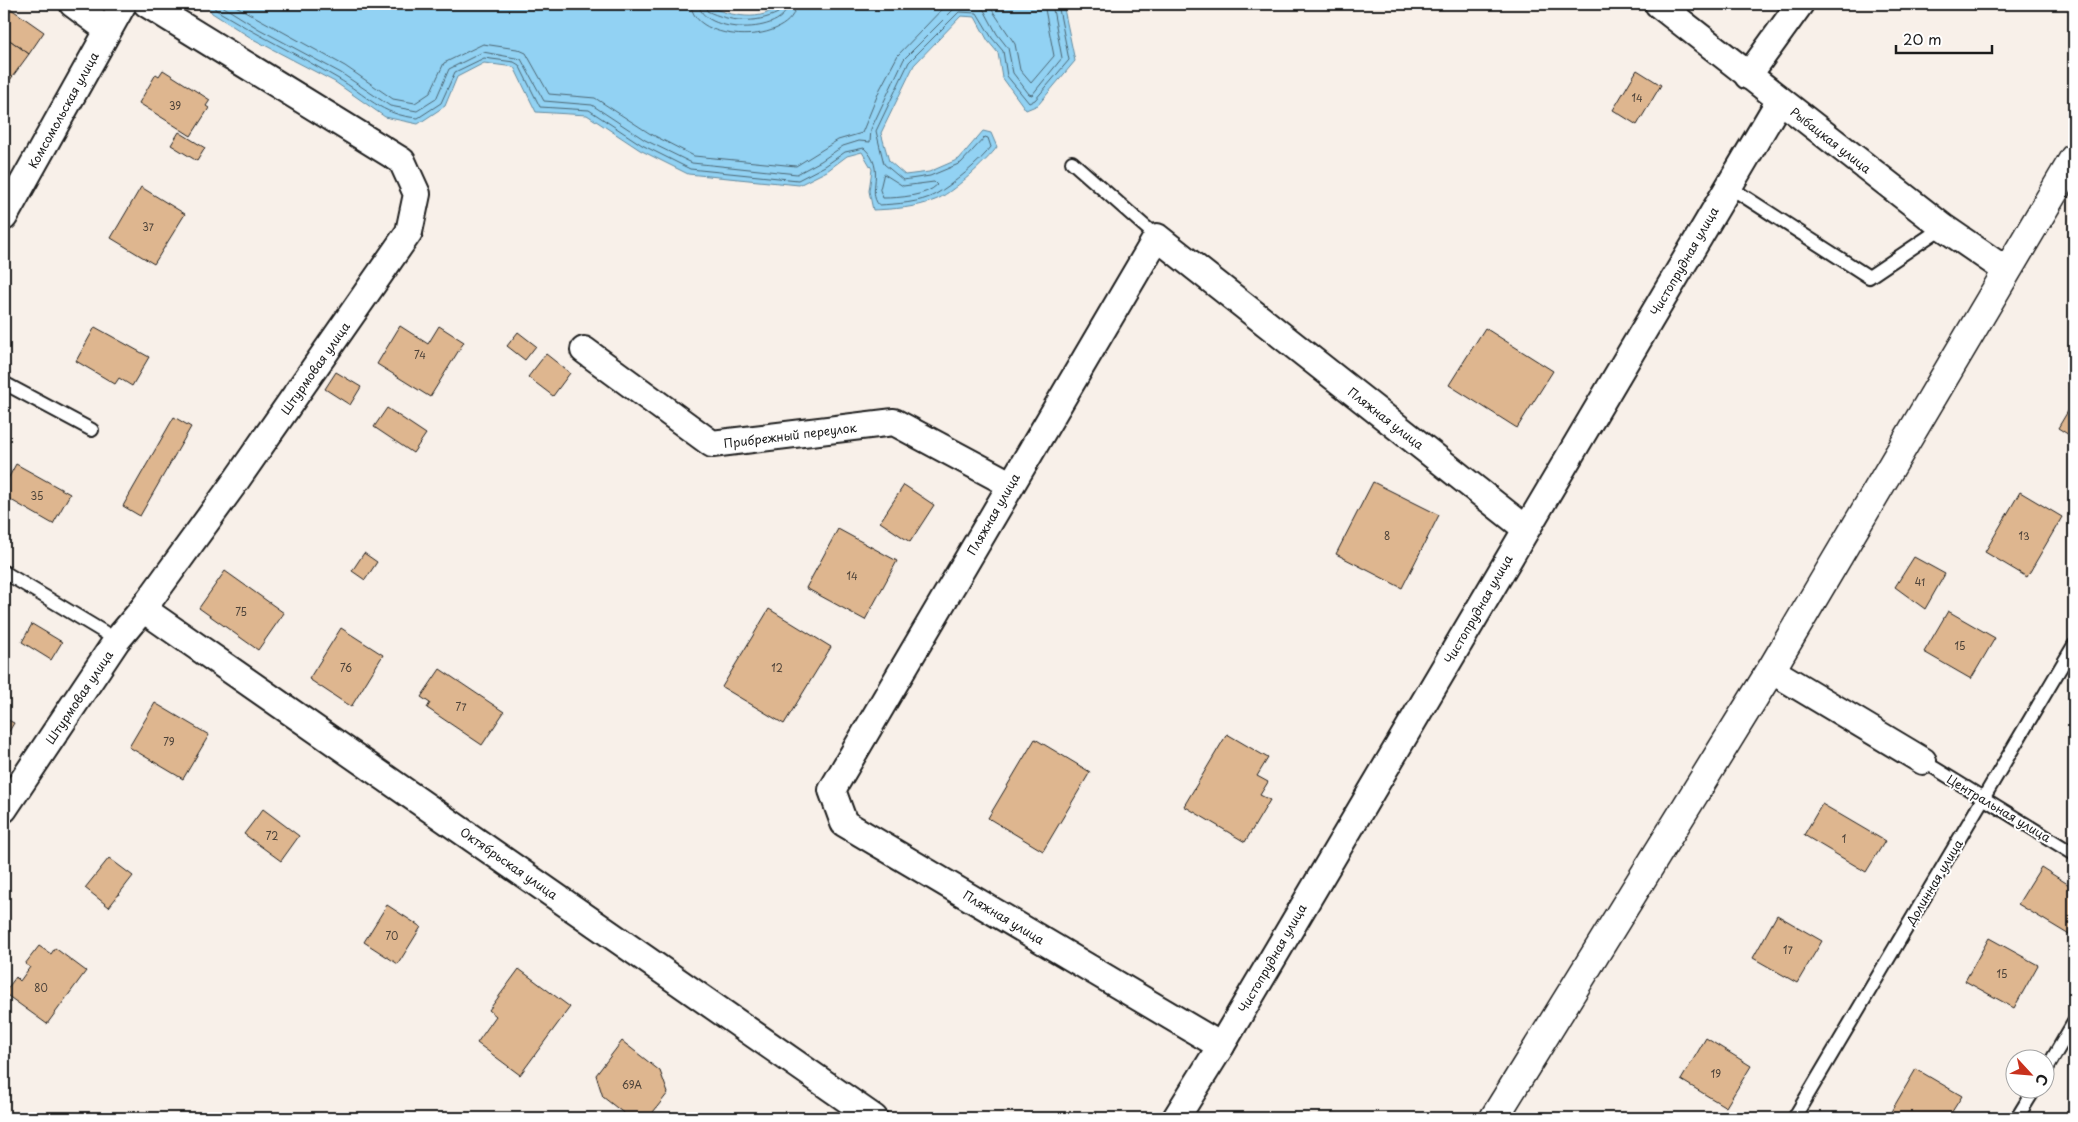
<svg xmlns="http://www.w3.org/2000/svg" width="2078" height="1122" font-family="'Playpen Sans',sans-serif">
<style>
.water{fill:#92d2f3;stroke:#63899d}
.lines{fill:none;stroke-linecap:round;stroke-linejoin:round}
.shore{stroke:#4b6572;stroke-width:1}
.building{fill:#deb68f;stroke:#1c1c1c}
.lane-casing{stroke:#1c1c1c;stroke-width:16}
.street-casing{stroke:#1c1c1c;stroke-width:30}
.secondary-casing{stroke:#1c1c1c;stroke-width:31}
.lane{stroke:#fff;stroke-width:12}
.street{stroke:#fff;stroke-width:26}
.secondary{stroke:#fff;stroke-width:28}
.labels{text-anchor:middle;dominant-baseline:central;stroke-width:4;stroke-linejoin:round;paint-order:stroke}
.number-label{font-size:10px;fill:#4c4239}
.street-label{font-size:12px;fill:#1c1c1c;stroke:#fff}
</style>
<rect width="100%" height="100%" fill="#f8f0e9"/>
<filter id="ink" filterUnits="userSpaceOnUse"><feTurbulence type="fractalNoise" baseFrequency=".02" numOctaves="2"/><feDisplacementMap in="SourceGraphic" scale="10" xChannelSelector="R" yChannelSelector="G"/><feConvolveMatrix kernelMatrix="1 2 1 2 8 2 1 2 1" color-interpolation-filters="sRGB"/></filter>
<g filter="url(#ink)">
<path class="water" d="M206,4H710V7C728,15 765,24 778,4H1063L1075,61L1038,105L1026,110L1002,77L998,53L988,41L975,17L961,16L914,65L881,133L889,161L905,175L929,172L959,159L983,131L991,133L997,147C988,160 950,195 935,200C915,208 894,209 873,210L869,191L872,169L862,152L847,156L827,171L799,185L688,174L640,150L587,115L536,112L514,67L484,63L457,77L445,106L418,124L385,117L335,82L253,39L212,13Z"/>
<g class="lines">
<g class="shore">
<path d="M212,4L216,10C255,34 297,54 337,78C367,95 380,115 418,118L441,103L455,72L484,58L514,62L519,65L540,107L589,110L642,145L690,169L798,180L825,166L845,152L864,148C887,170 866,191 879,205C896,204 920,203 936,194C952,185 980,162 991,147L988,138L985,137L961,163L930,176L903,180L884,164L876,131L909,62L959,12L977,13L992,38L1003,51L1007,76L1029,103L1035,100L1069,60L1058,4"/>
<path d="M219,4L259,29L341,73L390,106L417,111L436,99L449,69L483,52L521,59L544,101L592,105L645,140L692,163L797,174L821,161L843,146L859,141L870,142L871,129L904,59L958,5L977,6L984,10L997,34L1008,48L1013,73L1029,94L1032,95L1062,58L1052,4"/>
<path d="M232,4L345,66L393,99L415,103L430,93L444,63L483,44L517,49L526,53L549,94L595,98L649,133L694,156L796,166L838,140L862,133L880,89L898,55L947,4"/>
<path d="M691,4C692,44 794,46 796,4"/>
<path d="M699,4C700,34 786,36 788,4"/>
<path d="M705,4L707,11C730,22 755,24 778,13L782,4"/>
<path d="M988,4L1015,44L1020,70L1031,83L1054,56L1044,4"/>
<path d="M884,174L903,186L934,182L937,185C926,196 899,198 883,198L880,190Z"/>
</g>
</g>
<g class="building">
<path d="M4,4L44,32L29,54L4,36Z"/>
<path d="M4,36L29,54L10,80L4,75Z"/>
<path d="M163,70L210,100L206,106L209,108L191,136L139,103L156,74L159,76Z"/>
<path d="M1637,70L1661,85L1637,125L1613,110Z"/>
<path d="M4,75L10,80L4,89Z"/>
<path d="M179,132L205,148L197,161L171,145Z"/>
<path d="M141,187L185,214L154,264L111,238Z"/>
<path d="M400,326L428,344L439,326L464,342L430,397L377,364Z"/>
<path d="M95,327L149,357L132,386L119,378L115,384L76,361Z"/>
<path d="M1485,328L1553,371L1517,428L1449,385Z"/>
<path d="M518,332L536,346L525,360L507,346Z"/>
<path d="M546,354L570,373L553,396L528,377Z"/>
<path d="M336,372L361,387L350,405L325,389Z"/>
<path d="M2074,401V438L2058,428Z"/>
<path d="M387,408L426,434L413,453L374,427Z"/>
<path d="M174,417L191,427L140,516L123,506Z"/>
<path d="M16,464L70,494L53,524L4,496V486Z"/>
<path d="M1373,482L1439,515L1402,588L1336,554Z"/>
<path d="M904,485L934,505L910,542L880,522Z"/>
<path d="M2020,492L2062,517L2027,577L1985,552Z"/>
<path d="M838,529L897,561L865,620L806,588Z"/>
<path d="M364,553L377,562L365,580L352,571Z"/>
<path d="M1914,557L1945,574L1925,609L1895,587Z"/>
<path d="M225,571L284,613L258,650L199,608Z"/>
<path d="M769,609L831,647L784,724L722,687Z"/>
<path d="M1948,611L1995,638L1971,679L1924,652Z"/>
<path d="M32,624L62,642L51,660L22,642Z"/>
<path d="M341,628L383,655L351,707L309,679Z"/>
<path d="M440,669L504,712L482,745L427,708L430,703L421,697Z"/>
<path d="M155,703L209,735L183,779L129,747Z"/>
<path d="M4,718L14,723L4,740Z"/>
<path d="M1227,734L1268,758L1257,776L1268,782L1260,795L1270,800L1245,842L1184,806Z"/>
<path d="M1035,739L1090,772L1043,851L988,818Z"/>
<path d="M1822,804L1885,841L1866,872L1804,835Z"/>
<path d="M263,809L299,836L281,861L244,834Z"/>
<path d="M109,858L133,876L109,907L85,888Z"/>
<path d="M2041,867L2074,888V931L2071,936L2018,904Z"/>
<path d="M387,905L421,927L398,964L364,942Z"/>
<path d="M1777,915L1822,941L1797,983L1753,958Z"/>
<path d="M1989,938L2038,965L2014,1008L1965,981Z"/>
<path d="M39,946L51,954L55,948L86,971L47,1024L4,993L16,977L20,981L30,967L25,964Z"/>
<path d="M519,969L570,1007L520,1075L477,1043L496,1016L489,1010Z"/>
<path d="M1706,1038L1751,1066L1726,1107L1681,1080Z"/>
<path d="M622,1041L660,1071L668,1093L650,1116L626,1115L603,1097L596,1075Z"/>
<path d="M1916,1069L1962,1096L1948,1118H1894L1889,1115Z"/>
</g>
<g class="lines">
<g class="lane-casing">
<g id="lane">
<path d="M1072,162L1157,237"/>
<path d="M1728,186L1869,277L1943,227"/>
<path d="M4,383L92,430"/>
<path d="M4,572L117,640"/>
<path d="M1923,761L2074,854"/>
<path d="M2046,1070L2074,1022"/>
<path d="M1794,1118L2074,645"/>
<path d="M2017,1118L2034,1090"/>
</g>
</g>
<g class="street-casing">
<g id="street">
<path d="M73,4L108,30"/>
<path d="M1658,4L1943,227L2007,271"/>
<path d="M1748,76L1800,4"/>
<path d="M4,217L123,4"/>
<path d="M584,350L712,444L894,422L1010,484"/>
<path d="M143,609L874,1118"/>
<path d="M1771,670L1923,761"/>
<path d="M4,809L117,640L143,609L233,485L409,232L417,194L402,161L147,4"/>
<path d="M1221,1046L844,823L832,790L1157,237L1525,528"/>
<path d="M1176,1118L1221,1046L1780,100"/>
</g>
</g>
<g class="secondary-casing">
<path id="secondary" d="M1494,1118L1771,670L2074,158"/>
</g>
<use href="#lane" class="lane"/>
<use href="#street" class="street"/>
<use href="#secondary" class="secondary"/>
</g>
</g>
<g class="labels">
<g class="number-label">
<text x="1637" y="97">14</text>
<text x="175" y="105">39</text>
<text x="148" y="226">37</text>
<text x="420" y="354">74</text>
<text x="37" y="495">35</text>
<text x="1387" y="535">8</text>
<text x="2024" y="535">13</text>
<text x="852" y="575">14</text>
<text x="1920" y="581">41</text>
<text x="241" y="611">75</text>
<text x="1960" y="645">15</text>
<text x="346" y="667">76</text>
<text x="777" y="667">12</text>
<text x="461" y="706">77</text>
<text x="169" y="741">79</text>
<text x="272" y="835">72</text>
<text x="1844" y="838">1</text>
<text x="392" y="935">70</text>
<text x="1788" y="949">17</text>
<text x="2002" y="973">15</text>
<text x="41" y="987">80</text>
<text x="1716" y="1073">19</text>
<text x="632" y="1084">69А</text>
</g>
<g class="street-label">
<text transform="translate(63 110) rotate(-61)">Комсомольская улица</text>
<text transform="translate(1831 140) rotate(38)">Рыбацкая улица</text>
<text transform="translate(1684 261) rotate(-60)">Чистопрудная улица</text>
<text transform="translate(315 368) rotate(-55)">Штурмовая улица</text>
<text transform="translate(1386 418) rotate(38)">Пляжная улица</text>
<text transform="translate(790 435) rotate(-7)">Прибрежный переулок</text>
<text transform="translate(993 514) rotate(-60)">Пляжная улица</text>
<text transform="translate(1478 609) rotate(-60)">Чистопрудная улица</text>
<text transform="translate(79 697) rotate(-56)">Штурмовая улица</text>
<text transform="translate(1999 808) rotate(31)">Центральная улица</text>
<text transform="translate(509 863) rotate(35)">Октябрьская улица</text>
<text transform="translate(1934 882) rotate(-59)">Долинная улица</text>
<text transform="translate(1004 917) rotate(31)">Пляжная улица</text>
<text transform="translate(1272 958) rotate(-60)">Чистопрудная улица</text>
</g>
</g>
<rect width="2078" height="1122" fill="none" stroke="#fff" stroke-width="20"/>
<rect x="10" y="10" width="2058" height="1102" fill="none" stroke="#1c1c1c" stroke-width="2" filter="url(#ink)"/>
<g transform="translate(2030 1074) rotate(116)"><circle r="24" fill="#ffffff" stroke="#a4a4a4"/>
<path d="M0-4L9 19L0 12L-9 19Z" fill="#c8321e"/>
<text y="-8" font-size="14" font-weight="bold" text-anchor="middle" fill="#1c1c1c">С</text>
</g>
<path d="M1896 45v8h96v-8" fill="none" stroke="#1c1c1c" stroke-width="2.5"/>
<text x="1903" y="45" font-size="15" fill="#1c1c1c" stroke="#ffffff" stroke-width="4" paint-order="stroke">20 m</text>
</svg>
